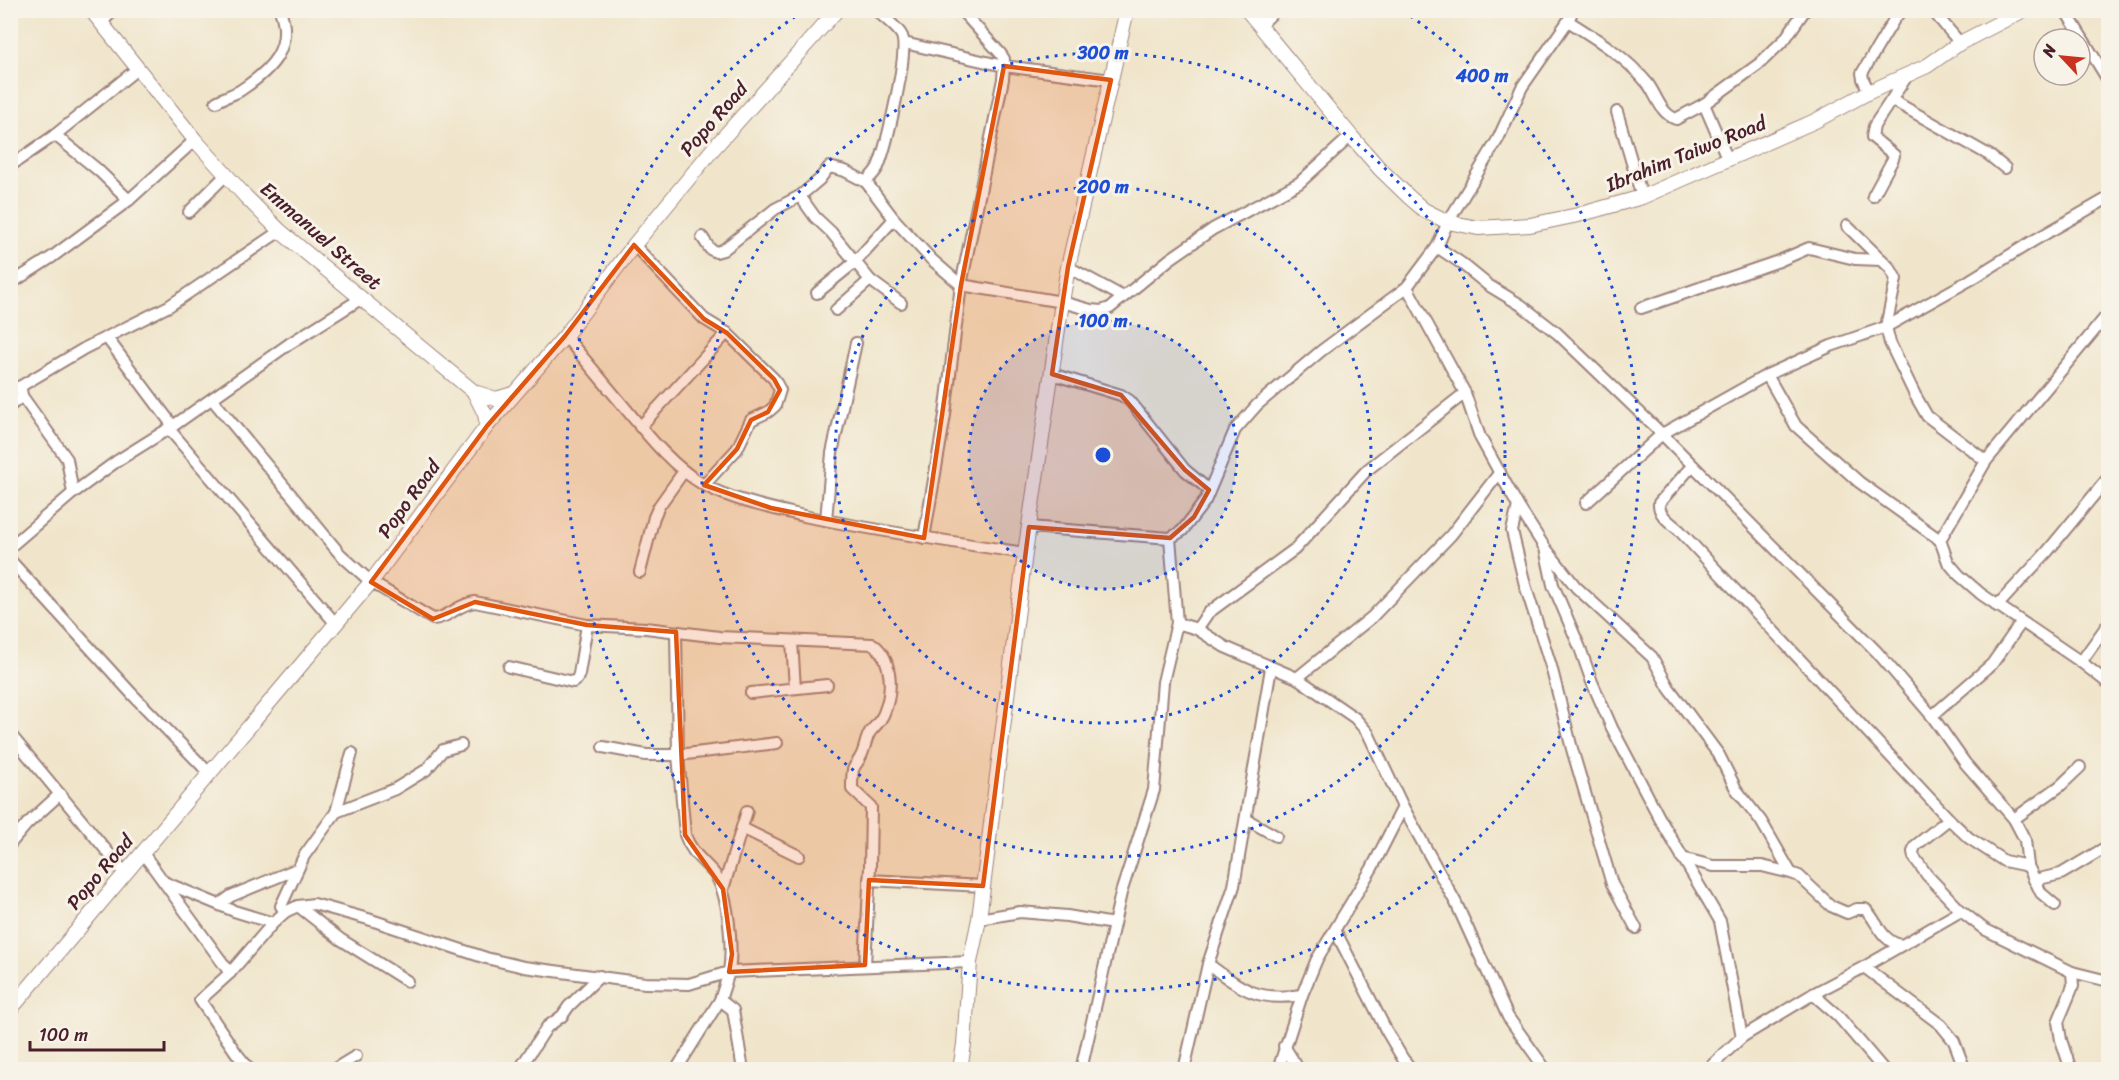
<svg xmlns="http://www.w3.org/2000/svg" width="2119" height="1080" font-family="Sriracha,sans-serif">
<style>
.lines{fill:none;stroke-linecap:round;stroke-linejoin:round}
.minor-casing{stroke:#9d827b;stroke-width:14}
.major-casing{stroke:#9d827b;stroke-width:16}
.minor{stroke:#fff;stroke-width:10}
.major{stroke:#fff;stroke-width:14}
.marked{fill:#e0560e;fill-opacity:0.2;stroke:#e0560e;stroke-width:4.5;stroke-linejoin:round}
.ring{fill:none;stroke:#1d4ed8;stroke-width:3;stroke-dasharray:3 6}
.labels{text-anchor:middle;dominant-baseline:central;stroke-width:6;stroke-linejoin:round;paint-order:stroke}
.street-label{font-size:20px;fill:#4a1f2b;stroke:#f7f3e8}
.centre{fill:#1d4ed8;stroke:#f7f3e8;stroke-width:3}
.ring-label{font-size:18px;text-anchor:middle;font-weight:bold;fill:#1d4ed8;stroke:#f7f3e8;stroke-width:6;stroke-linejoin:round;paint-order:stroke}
</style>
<rect width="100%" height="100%" fill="#f7f3e8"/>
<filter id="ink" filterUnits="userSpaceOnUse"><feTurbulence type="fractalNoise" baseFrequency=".0167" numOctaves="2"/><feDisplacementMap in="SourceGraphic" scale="12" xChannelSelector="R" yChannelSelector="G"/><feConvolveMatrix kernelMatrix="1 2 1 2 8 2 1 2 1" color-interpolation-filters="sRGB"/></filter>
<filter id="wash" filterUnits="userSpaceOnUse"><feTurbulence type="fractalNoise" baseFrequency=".008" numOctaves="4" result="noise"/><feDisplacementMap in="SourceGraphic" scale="24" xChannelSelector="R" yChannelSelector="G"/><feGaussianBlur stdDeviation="1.35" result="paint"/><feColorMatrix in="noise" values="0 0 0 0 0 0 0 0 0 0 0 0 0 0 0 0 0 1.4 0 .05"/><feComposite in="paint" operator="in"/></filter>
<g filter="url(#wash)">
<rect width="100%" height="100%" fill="#f0e5cb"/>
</g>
<g filter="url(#ink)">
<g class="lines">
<g class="minor-casing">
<g id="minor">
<path d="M961,10L1000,53L1004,59V66L1111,80"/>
<path d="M1932,10L1960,43"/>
<path d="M2065,10L2108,80"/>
<path d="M1568,21C1597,39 1626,57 1648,84C1657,96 1660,113 1676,119L1704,104"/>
<path d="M101,23L114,10"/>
<path d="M1260,25L1276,10"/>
<path d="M904,43L1004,66L1003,79L961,285L945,415L924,538"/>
<path d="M1869,92L1863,79L1862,73L1895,18L1902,10"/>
<path d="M1892,100L1989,155L2005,168"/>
<path d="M216,102C224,97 233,95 241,90C271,70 294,48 280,10"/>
<path d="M1617,112L1642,197"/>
<path d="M55,135L98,170L129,200"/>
<path d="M1728,160L1704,104L1759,64L1785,39L1805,10"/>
<path d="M10,166L55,135L137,69"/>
<path d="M866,182C870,177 875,173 878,167C886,148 909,53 902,36C898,27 884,18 876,10"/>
<path d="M800,196L815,217L831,232L870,280L901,303"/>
<path d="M1873,196L1893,159L1894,155L1872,137L1874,126L1907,76"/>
<path d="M189,212L226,175"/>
<path d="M1847,226L1890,268L1896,279L1886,327L1890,343L1915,395L1927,416L1986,461"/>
<path d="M702,237L710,249L716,252L723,250L775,209L800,196L819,180L829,167L845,171L866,182L894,219L931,259L961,285L1062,302L1091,310L1101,311L1110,308L1170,259L1213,229L1299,183L1351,136"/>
<path d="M634,245L704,319L727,333L774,379L780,390L775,406L768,412L751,420L737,449L704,485"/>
<path d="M1437,247L1461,263L1488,285L1521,305L1557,333L1662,434L1877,652L1932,716L1965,763L2014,819L2025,840L2028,866L2041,893L2055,905"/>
<path d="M1068,267L1123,297"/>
<path d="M10,284L52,257L129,200L195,140"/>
<path d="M1407,287L1465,393L1480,437L1518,506L1545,548L1553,585L1580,648L1592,682L1612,728L1660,819L1720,921L1742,1037"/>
<path d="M817,293L855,262L894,219"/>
<path d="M1641,308L1779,261L1809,248L1855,259L1882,260"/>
<path d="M836,310L870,280"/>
<path d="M565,336C585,360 606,385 626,409C649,437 673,467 704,485C731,500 774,509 804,516C877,531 951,542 1025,553"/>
<path d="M107,338L173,426"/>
<path d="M1052,374L1121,395L1130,401L1185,470L1209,490"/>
<path d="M1767,375L1796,426L1859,482L1940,540L1948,562L1959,575L1981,594L2081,662L2108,683"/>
<path d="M10,389L21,386L85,348L169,306L280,231"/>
<path d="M22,396L67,459L73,493"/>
<path d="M212,399L340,554L371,582L433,619C449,618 458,604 475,602L587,625L646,628L719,637L873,644C893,659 893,691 884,713C881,721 875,726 870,732C865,740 865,750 860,758C858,762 854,766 853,770C852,776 852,783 852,789L871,807L870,867L865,965"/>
<path d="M10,406L22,396L21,389"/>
<path d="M640,427L727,333"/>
<path d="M169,429L336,624"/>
<path d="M1692,466L1659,503C1658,515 1671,523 1679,530L1949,819L1969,838L2004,861L2028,866"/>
<path d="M1586,503L1662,434L1767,375L1831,346L1886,327L1970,280L2033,241L2108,198"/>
<path d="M1518,506L1512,531L1525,585L1551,666L1572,749L1612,884L1636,928"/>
<path d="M826,520L832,453L856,343"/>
<path d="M1029,527L1170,538L1182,531L1205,501L1235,430L1257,405L1321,351L1407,287L1437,247L1448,222L1498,139L1522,87L1568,21L1573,10"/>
<path d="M1940,540L1986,461L2108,314"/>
<path d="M10,547L73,493L117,461L173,426L289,344L362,298"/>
<path d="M1547,550L1576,587L1652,657L1669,688L1719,755L1736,789L1761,821L1791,873"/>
<path d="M10,560L132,694L210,774"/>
<path d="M640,572L654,517L659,506L684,471"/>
<path d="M1997,606L2047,552L2108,478"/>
<path d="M1177,623L1197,629L1225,647L1297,678L1355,718L1368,733L1403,807L1456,903L1508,1017L1546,1070"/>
<path d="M1197,629L1208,613L1295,549L1367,470L1465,393"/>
<path d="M792,641L795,688"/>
<path d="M2081,662L2108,624"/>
<path d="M509,667L573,682L577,679L579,674L587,625"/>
<path d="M1297,678L1372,617L1451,535L1500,472"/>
<path d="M751,693L827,685"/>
<path d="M1932,716L1992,664L2021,623"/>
<path d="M10,734L125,873"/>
<path d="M603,747L646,755H678L777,743"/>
<path d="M336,812L395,789L426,770L443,750L461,745"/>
<path d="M1246,819L1276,836"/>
<path d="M1949,819L1915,846L1913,852L1914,857L1927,875L1961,911L1984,929L2072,972L2108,981"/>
<path d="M2014,819L2060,786L2080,767"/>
<path d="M742,828L799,856"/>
<path d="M10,844L27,824L60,794"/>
<path d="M142,852L230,973"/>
<path d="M1682,858L1713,866H1762L1791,873L1799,876L1831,906L1847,913L1857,909H1865C1877,919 1880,941 1901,945"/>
<path d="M869,880L983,886"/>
<path d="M2034,880L2061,874L2108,846"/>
<path d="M164,882L234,911L273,923"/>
<path d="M723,889L747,811"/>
<path d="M220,904L231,896L297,869"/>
<path d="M298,906L340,939L407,981"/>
<path d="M285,912L281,906L304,856L336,812L352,753"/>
<path d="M979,919L1020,912L1067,916L1114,924"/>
<path d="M1335,930L1386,1030L1403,1059L1412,1070"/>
<path d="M1208,964C1242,989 1257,1002 1302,995"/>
<path d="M1864,967L1941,1025L1954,1041L1965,1070"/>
<path d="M1813,994L1838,1016L1884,1070"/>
<path d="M720,1000L733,1010L743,1070"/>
<path d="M1284,1046L1299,1070"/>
<path d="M250,1070L237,1054L200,1000L230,973L273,923L285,912L298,906L314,904L368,919L486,958L524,967L645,983L689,984L729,972C733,947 729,891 713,872C701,859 691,852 685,835L678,755L676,632"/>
<path d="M333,1070L356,1056"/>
<path d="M519,1070L547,1027L562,1016L569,1006L600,976"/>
<path d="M676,1070L720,1000L729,972L970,962"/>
<path d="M1081,1070L1121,893L1154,790L1163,682L1177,623L1170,538"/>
<path d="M1184,1070L1208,964L1234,886L1271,668"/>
<path d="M1278,1070L1302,995L1317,959L1372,868L1403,807"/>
<path d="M1707,1070L1742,1037L1813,994L1864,967L1961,911"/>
<path d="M2071,1070L2061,1040L2058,1022L2073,986L2072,972"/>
</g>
</g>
<g class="major-casing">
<g id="major">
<path d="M91,10L195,140L246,197L280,231L474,392L485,414L487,426"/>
<path d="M1247,10L1351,136L1380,169L1409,197L1424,210L1448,222L1478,228L1530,225L1578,215L1642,197L1815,121L1869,92L1927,66L1960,43L2024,10"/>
<path d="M474,392L496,399L513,394"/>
<path d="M10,1010L371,582L487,426L565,336L634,245L713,149L837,10"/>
<path d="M960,1070L964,1044L970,962L979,919L1025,553L1062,302L1068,267L1127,10"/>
</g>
</g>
<use href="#minor" class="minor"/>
<use href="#major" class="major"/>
</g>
</g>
<path class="marked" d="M1004,66L1111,80L1068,267L1052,374L1121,395L1185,470L1209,490L1194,517L1170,538L1029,527L983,886L869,880L865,965L729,972L732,954L723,889L685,835L676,632L587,625L475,602L433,619L371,582L487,426L565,336L634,245L704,319L727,333L774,379L780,390L768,412L751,420L737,449L704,485L771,508L924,538L961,285Z"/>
<circle cx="1103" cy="455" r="134" fill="#1d4ed8" fill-opacity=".12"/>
<g class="ring">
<circle cx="1103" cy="455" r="134"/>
<circle cx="1103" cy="455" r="268"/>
<circle cx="1103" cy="455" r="402"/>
<path d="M1403 11A536 536 0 1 1 803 11"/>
</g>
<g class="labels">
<g class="street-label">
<text transform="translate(714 119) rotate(-49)">Popo Road</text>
<text transform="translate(1686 154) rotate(-22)">Ibrahim Taiwo Road</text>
<text transform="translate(321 236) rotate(41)">Emmanuel Street</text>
<text transform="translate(409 499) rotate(-54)">Popo Road</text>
<text transform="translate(100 872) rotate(-50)">Popo Road</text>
</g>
</g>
<circle cx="1103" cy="455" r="9" class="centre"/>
<g class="ring-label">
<text x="1103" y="59">300 m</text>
<text x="1482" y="82">400 m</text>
<text x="1103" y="193">200 m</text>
<text x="1103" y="327">100 m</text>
</g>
<rect width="2119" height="1080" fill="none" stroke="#f7f3e8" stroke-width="36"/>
<g transform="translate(2062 57) rotate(296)"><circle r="28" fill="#f7f3e8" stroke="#b29e9c" stroke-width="1.5"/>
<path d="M0-4.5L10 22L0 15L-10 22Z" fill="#c8321e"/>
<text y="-9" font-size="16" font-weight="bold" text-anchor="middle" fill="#4a1f2b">N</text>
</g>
<path d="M30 1041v9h134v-9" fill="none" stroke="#4a1f2b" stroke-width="3"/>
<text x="39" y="1041" font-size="18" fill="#4a1f2b" stroke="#f7f3e8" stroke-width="4.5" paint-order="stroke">100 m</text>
</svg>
